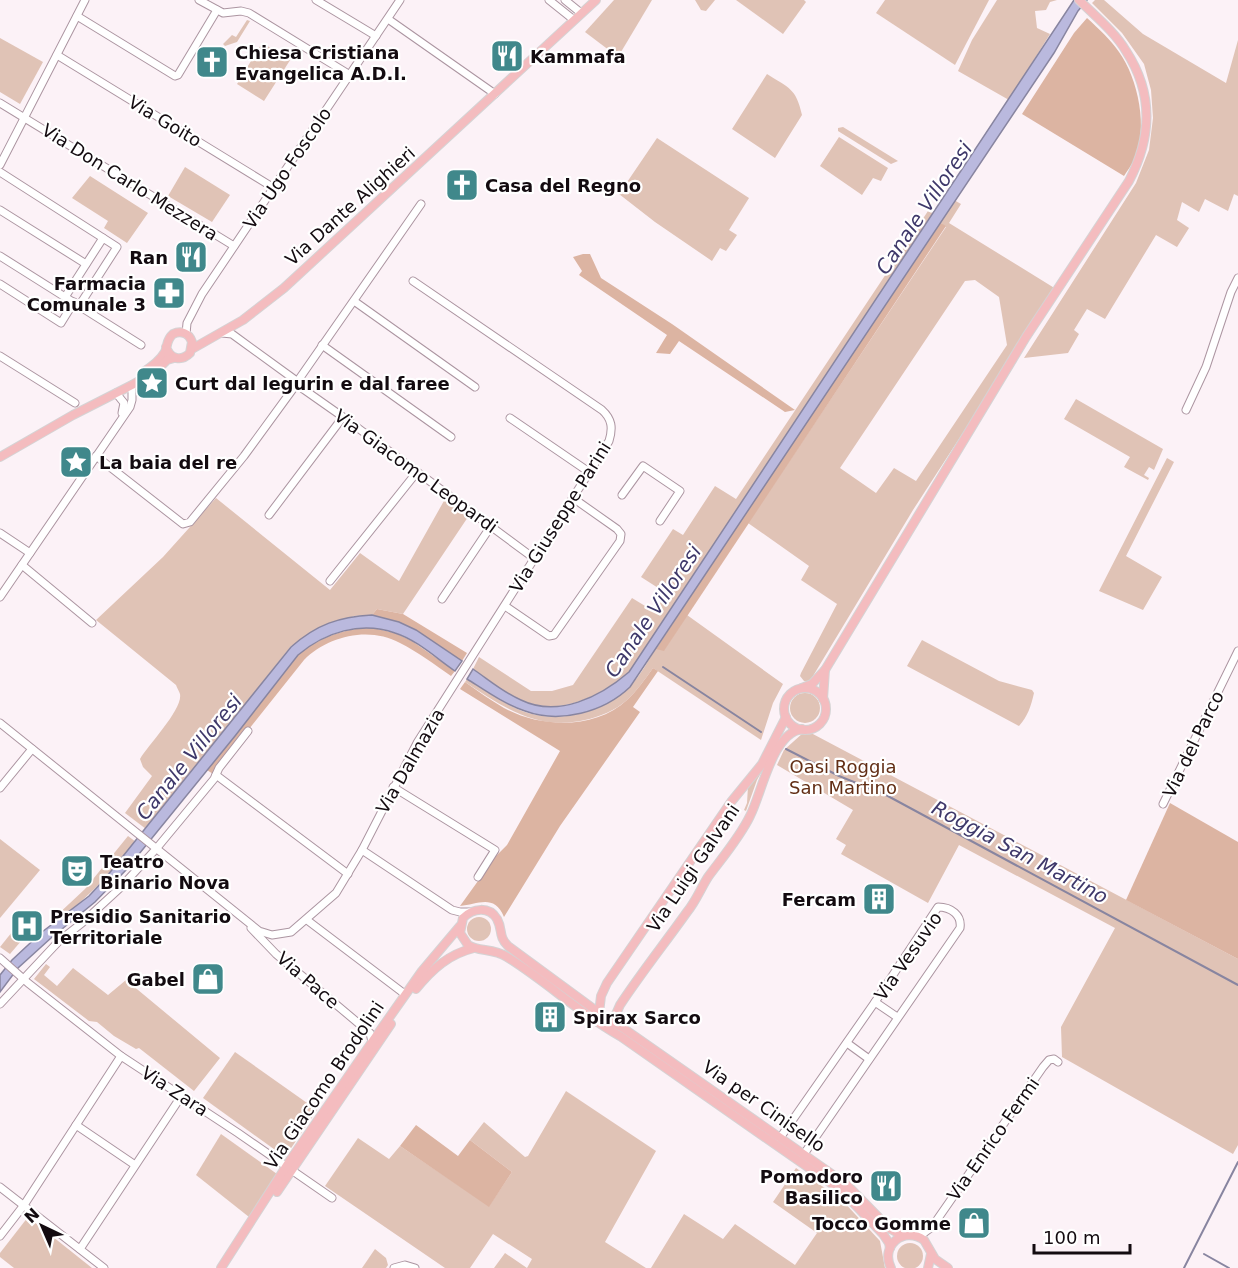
<svg xmlns="http://www.w3.org/2000/svg" width="1238" height="1268" font-family="'DejaVu Sans',sans-serif">
<style>
.green{fill:#e0c3b6;fill-rule:evenodd}
.forest{fill:#dcb4a2}
.water{fill:#bab9de;stroke:#8885a0;stroke-width:1.5}
.lines{fill:none;stroke-linecap:round;stroke-linejoin:round}
.stream{stroke:#8885a0;stroke-width:2}
.minor-casing{stroke:#ac95a1;stroke-width:9}
.major-casing{stroke:#d5d3d4;stroke-width:10}
.minor{stroke:#fff;stroke-width:7}
.major{stroke:#f4bcbf;stroke-width:8}
.labels{text-anchor:middle;dominant-baseline:central;stroke-width:4.5;stroke-linejoin:round;paint-order:stroke}
.poi-label{font-size:18px;font-weight:bold;fill:#130b10;stroke:#fff;text-anchor:start}
.street-label{font-size:18px;fill:#130b10;stroke:#fff}
.park-label{font-size:18px;fill:#622e15;stroke:#fff}
.water-label{font-size:20px;font-style:italic;fill:#3e386a;stroke:#fff}
</style>
<rect width="100%" height="100%" fill="#fcf2f7"/>
<g class="green">
<path d="M614,0H652L618,57L585,32Z"/>
<path d="M695,0H715L706,11L701,10Z"/>
<path d="M736,0H804L806,2L783,34Z"/>
<path d="M885,0H989L955,65L876,13Z"/>
<path d="M997,0H1057L1050,2L1046,10L1035,11L1037,28L1050,34L1009,100L958,71L972,40Z"/>
<path d="M1095,0H1104L1143,34L1226,83L1238,40V196L1234,194L1228,211L1205,199L1199,212L1182,202L1177,220L1189,228L1177,247L1156,235L1105,319L1087,309L1074,330L1079,334L1068,353L1024,358L1136,183L1149,150L1153,118L1151,90L1144,64L1122,33L1092,3Z"/>
<path d="M247,20L250,21L237,42L225,46L223,44L232,35L236,37Z"/>
<path d="M0,38L43,62L20,104L0,92Z"/>
<path d="M262,43L285,56L289,51L294,54L264,101L237,84Z"/>
<path d="M767,74C789,88 796,88 802,115L775,158L732,129Z"/>
<path d="M843,127L898,161L891,164L838,131V128Z"/>
<path d="M839,137L888,168L881,181L873,178L862,195L820,166Z"/>
<path d="M657,138L749,198L729,230L737,235L726,251L720,248L712,261L655,222L619,194Z"/>
<path d="M185,167L230,195L212,222L168,196Z"/>
<path d="M90,176L148,213L127,243L104,228L108,221L72,198Z"/>
<path d="M954,200L961,204L949,223L1056,289L913,510L810,681H804L800,676L801,673L837,604L801,580L809,566L748,523L946,227L939,222ZM975,280L999,297L1007,345L916,481L894,468L876,493L840,468L965,281Z"/>
<path d="M928,211L933,213L629,672C600,697 558,717 521,700C504,693 489,680 473,669L479,657L531,691H552L573,685L632,598L655,612L666,593L641,577L673,529L683,535L715,486L736,499Z"/>
<path d="M1076,399L1163,449L1154,470L1149,467L1144,475L1149,478L1148,480L1124,467L1130,457L1064,419Z"/>
<path d="M1167,458L1174,462L1126,556L1162,577L1143,610L1099,591Z"/>
<path d="M216,498L330,590L360,553L399,581L445,499L468,517L403,614L377,609L372,615L354,616L291,646L146,829L125,813L152,776L143,767L140,759C149,744 183,709 180,694C179,691 177,688 176,685L96,620L163,557Z"/>
<path d="M687,615L783,684L773,703L761,740L653,668C645,679 637,691 627,700C616,710 599,717 585,720C536,731 503,707 465,682L467,679C486,691 506,706 528,713C561,723 606,712 630,686C641,675 648,661 656,648L664,650Z"/>
<path d="M922,640L999,681L1032,690L1034,693C1031,706 1028,716 1019,726L907,666Z"/>
<circle cx="805" cy="708" r="15"/>
<path d="M803,733H811L1238,959V1145L1233,1154L1062,1057L1061,1027L1115,928L959,845L928,903L841,854L846,845L836,839L853,810L777,765L784,750Z"/>
<path d="M767,762L757,780L746,811L744,810L747,803L748,786Z"/>
<path d="M128,836L136,842C112,872 88,898 57,921L54,918L85,889Z"/>
<path d="M0,839L40,870L0,918Z"/>
<circle cx="479" cy="929" r="12"/>
<path d="M12,932L22,940L10,954L0,947Z"/>
<path d="M46,964L50,967L44,975L57,986L73,968L108,995L126,980L220,1058L194,1091L139,1048L136,1049L114,1036L97,1022L89,1021L34,979Z"/>
<path d="M235,1052L317,1110L285,1157L203,1098Z"/>
<path d="M566,1091L656,1151L605,1242L646,1268H494L505,1253L527,1268L532,1259L493,1234L470,1268H445L325,1186L358,1138L389,1159L400,1146L489,1206L512,1172L470,1140L484,1122L525,1157L528,1156Z"/>
<path d="M221,1134L277,1174L249,1217L196,1175Z"/>
<path d="M796,1168L842,1200L880,1241L885,1268H651L684,1214L723,1239L735,1224L795,1265L817,1233L773,1202Z"/>
<path d="M28,1217L92,1268H14L0,1257V1253Z"/>
<circle cx="910" cy="1256" r="13"/>
<path d="M375,1249L386,1258L388,1265L386,1268H362Z"/>
</g>
<g class="forest">
<path d="M1087,18C1099,29 1110,39 1119,52C1138,78 1149,130 1134,160C1131,166 1127,171 1124,176L1022,114L1074,33Z"/>
<path d="M939,222L946,226L664,651L656,649Z"/>
<path d="M583,254H590L601,278L672,324L795,410L785,412L679,341L670,354L656,353L667,335L579,275L582,271L573,257Z"/>
<path d="M377,609L403,614L467,653L462,661L416,630L399,622L372,615Z"/>
<path d="M369,627L395,633L412,641L455,671L451,676C435,665 418,652 400,643C369,626 328,636 304,660L213,774L207,770L298,655C319,637 342,630 369,627Z"/>
<path d="M653,668L658,671L633,707L640,712L560,826L504,917C494,893 477,905 460,906L496,856L507,845L560,751L460,689L465,682C478,691 490,700 504,708C540,728 595,730 627,700C637,691 645,679 653,668Z"/>
<path d="M1170,803L1238,842V959L1126,900Z"/>
<path d="M416,1125L458,1156L470,1140L512,1172L489,1207L400,1146Z"/>
</g>
<g class="water">
<path d="M1074,0H1087L1078,11L1054,53L630,687C604,712 560,724 525,711C504,704 486,691 467,679L473,669C489,680 504,693 521,700C558,718 600,697 629,672Z"/>
<path d="M372,615L399,622L416,630L462,661L455,671C436,658 417,640 395,633C361,621 325,632 298,655L235,736L126,870L95,902L51,938L18,968L0,992V975L12,960L42,932L89,896L103,881L291,647C317,624 339,617 372,615Z"/>
</g>
<g class="lines">
<g class="stream">
<path d="M663,667L761,732"/>
<path d="M786,749L839,776L886,795L1238,985"/>
<path d="M1204,1254L1229,1268"/>
<path d="M1184,1268L1238,1162"/>
</g>
<g class="minor-casing">
<g id="minor">
<path d="M199,0L223,13L241,11L249,13L350,75"/>
<path d="M316,0L376,36"/>
<path d="M549,0L574,20"/>
<path d="M565,0L581,13"/>
<path d="M77,16L175,76L178,75L217,10"/>
<path d="M388,19L495,94"/>
<path d="M57,55L274,188"/>
<path d="M0,103L234,246"/>
<path d="M0,165L85,0"/>
<path d="M0,172L103,238"/>
<path d="M0,210L86,264"/>
<path d="M0,256L141,345"/>
<path d="M0,284L61,323L74,302"/>
<path d="M65,297L103,238L117,247L79,306"/>
<path d="M354,301L475,387"/>
<path d="M186,334L187,323L202,294L400,0"/>
<path d="M322,345L451,437"/>
<path d="M0,356L75,403"/>
<path d="M297,382L421,204"/>
<path d="M296,384L343,417L535,559"/>
<path d="M116,393L124,403L122,413"/>
<path d="M1186,410L1206,367L1231,292L1238,278"/>
<path d="M510,418L589,472"/>
<path d="M96,456L183,524L190,522L244,456L298,382L232,334L222,333"/>
<path d="M622,495L643,466L680,491L660,521"/>
<path d="M269,515L343,417"/>
<path d="M0,533L30,553"/>
<path d="M22,565L92,623"/>
<path d="M330,581L417,472"/>
<path d="M0,597L130,407L132,400V385"/>
<path d="M442,599L491,526"/>
<path d="M505,606L549,636L554,635L620,541L621,534L617,529L573,498"/>
<path d="M0,723L259,931L272,935L291,932L336,893L362,850L417,743L609,441C613,428 612,419 602,410L413,281"/>
<path d="M216,775L348,874"/>
<path d="M393,787L495,850L478,877"/>
<path d="M0,788L32,749"/>
<path d="M1163,804L1238,651"/>
<path d="M362,850L452,910L460,912H470"/>
<path d="M307,920L402,992"/>
<path d="M251,928L276,954L370,1033L372,1042"/>
<path d="M0,958L28,983L121,1056L238,1133L332,1198"/>
<path d="M875,1002L897,1017"/>
<path d="M0,1004L59,941L82,923L120,888L156,849L214,779L219,768L248,731"/>
<path d="M847,1043L869,1059"/>
<path d="M76,1125L135,1165"/>
<path d="M780,1138L875,1002L938,907C951,907 962,915 960,928L804,1154"/>
<path d="M0,1187L104,1268"/>
<path d="M916,1235L924,1233L932,1227L1043,1067L1049,1060L1054,1059L1058,1062"/>
<path d="M0,1236L24,1205L121,1056"/>
<path d="M80,1249L182,1095"/>
<path d="M394,1268L405,1265L415,1268"/>
</g>
</g>
<g class="major-casing">
<g id="major">
<path d="M192,349L243,320L284,288L596,0"/>
<path d="M142,373C150,368 160,361 165,352C168,345 166,340 173,334C181,330 189,333 192,342L190,353C181,362 170,359 166,347"/>
<path d="M0,457L73,415L132,385L156,371L167,360L174,358"/>
<path d="M802,688L812,684L825,670L1026,337L1129,181C1152,137 1154,94 1126,51C1115,32 1095,16 1079,0"/>
<circle cx="805" cy="709" r="21"/>
<path d="M823,699L825,670"/>
<path d="M416,989C432,969 449,954 474,948"/>
<path d="M599,1013L601,996L607,983L731,802L762,764L786,717"/>
<path d="M620,1026L616,1014L620,1005C641,973 665,943 687,912C696,901 701,888 708,877C722,858 740,837 750,816C762,793 772,733 802,729"/>
<path d="M277,1192L391,1024"/>
<path d="M890,1248L889,1243L883,1234L842,1191L620,1036C580,1014 546,981 507,957C493,948 479,952 468,945L460,933L463,918C473,908 489,906 497,919C503,930 498,936 508,946L610,1021L623,1028L846,1184L889,1228L903,1236"/>
<path d="M221,1268L291,1159L372,1042L422,971L460,926"/>
<path d="M891,1268C880,1246 903,1226 924,1240L935,1259L948,1268"/>
<path d="M928,1268L931,1254"/>
</g>
</g>
<use href="#minor" class="minor"/>
<use href="#major" class="major"/>
</g>
<defs>
<g id="restaurant-square" transform="scale(1.725)"><rect x="-9" y="-9" width="18" height="18" rx="4" fill="#40888b" stroke="#fff"/><path d="M-5-6h1v4h1v-4h1v4h1v-4h1v5L-1.5 .5V6h-2V.5L-5-1ZM5-6V6H3V1.5H1.5Q1.5-4 5-6Z" fill="#fff"/></g>
<g id="church-square" transform="scale(1.725)"><rect x="-9" y="-9" width="18" height="18" rx="4" fill="#40888b" stroke="#fff"/><path d="M-1.2-6h2.4v3.5h3.3v2.4h-3.3V6h-2.4V-.1h-3.3v-2.4h3.3Z" fill="#fff"/></g>
<g id="pharmacy-square" transform="scale(1.725)"><rect x="-9" y="-9" width="18" height="18" rx="4" fill="#40888b" stroke="#fff"/><path d="M-2-6h4v4h4v4h-4v4h-4v-4h-4v-4h4Z" fill="#fff"/></g>
<g id="sight-square" transform="scale(1.725)"><rect x="-9" y="-9" width="18" height="18" rx="4" fill="#40888b" stroke="#fff"/><path d="M0-6L1.8-2.2L6-1.7L2.9 1.2L3.7 5.4L0 3.3L-3.7 5.4L-2.9 1.2L-6-1.7L-1.8-2.2Z" fill="#fff"/></g>
<g id="theatre-square" transform="scale(1.725)"><rect x="-9" y="-9" width="18" height="18" rx="4" fill="#40888b" stroke="#fff"/><path d="M-5-5.5Q0-4 5-5.5V0Q5 5 0 6Q-5 5-5 0ZM-3.3-2.5H-1v1.5H-3.3ZM1-2.5H3.3v1.5H1ZM-2.8 1Q0 5.5 2.8 1Z" fill="#fff"/></g>
<g id="building-square" transform="scale(1.725)"><rect x="-9" y="-9" width="18" height="18" rx="4" fill="#40888b" stroke="#fff"/><path d="M-4-6H4V6H1V3H-1V6H-4ZM-2.5-4.3h1.7v1.8h-1.7ZM.8-4.3h1.7v1.8H.8ZM-2.5-1h1.7V.8h-1.7ZM.8-1h1.7V.8H.8Z" fill="#fff"/></g>
<g id="hospital-square" transform="scale(1.725)"><rect x="-9" y="-9" width="18" height="18" rx="4" fill="#40888b" stroke="#fff"/><path d="M-5-5h3v3.5h4V-5h3V5h-3V1.5h-4V5h-3Z" fill="#fff"/></g>
<g id="shop-square" transform="scale(1.725)"><rect x="-9" y="-9" width="18" height="18" rx="4" fill="#40888b" stroke="#fff"/><path d="M-5-2.5h2.3a2.7 3.5 0 0 1 5.4 0H5L5.5 6h-11ZM-1.5-2.5h3a1.5 2.3 0 0 0-3 0Z" fill="#fff"/></g>
</defs>
<g fill-rule="evenodd">
<use href="#restaurant-square" x="507" y="56"/>
<use href="#church-square" x="212" y="62"/>
<use href="#church-square" x="462" y="185"/>
<use href="#restaurant-square" x="191" y="257"/>
<use href="#pharmacy-square" x="169" y="293"/>
<use href="#sight-square" x="152" y="383"/>
<use href="#sight-square" x="76" y="462"/>
<use href="#theatre-square" x="77" y="871"/>
<use href="#building-square" x="879" y="899"/>
<use href="#hospital-square" x="27" y="926"/>
<use href="#shop-square" x="208" y="979"/>
<use href="#building-square" x="550" y="1017"/>
<use href="#restaurant-square" x="886" y="1186"/>
<use href="#shop-square" x="974" y="1223"/>
</g>
<g class="labels">
<g class="poi-label">
<text x="235" y="52">Chiesa Cristiana<tspan x="235" dy="21">Evangelica A.D.I.</tspan></text>
<text x="530" y="56">Kammafa</text>
<text x="485" y="185">Casa del Regno</text>
<text x="168" y="257" text-anchor="end">Ran</text>
<text x="146" y="283" text-anchor="end">Farmacia<tspan x="146" dy="21">Comunale 3</tspan></text>
<text x="175" y="383">Curt dal legurin e dal faree</text>
<text x="99" y="462">La baia del re</text>
<text x="100" y="861">Teatro<tspan x="100" dy="21">Binario Nova</tspan></text>
<text x="856" y="899" text-anchor="end">Fercam</text>
<text x="50" y="916">Presidio Sanitario<tspan x="50" dy="21">Territoriale</tspan></text>
<text x="185" y="979" text-anchor="end">Gabel</text>
<text x="573" y="1017">Spirax Sarco</text>
<text x="863" y="1176" text-anchor="end">Pomodoro<tspan x="863" dy="21">Basilico</tspan></text>
<text x="951" y="1223" text-anchor="end">Tocco Gomme</text>
</g>
<g class="street-label">
<text transform="translate(165 121) rotate(31)">Via Goito</text>
<text transform="translate(287 168) rotate(-56)">Via Ugo Foscolo</text>
<text transform="translate(130 182) rotate(32)">Via Don Carlo Mezzera</text>
<text transform="translate(350 206) rotate(-42)">Via Dante Alighieri</text>
<text transform="translate(416 471) rotate(36)">Via Giacomo Leopardi</text>
<text transform="translate(560 517) rotate(-58)">Via Giuseppe Parini</text>
<text transform="translate(1193 744) rotate(-64)">Via del Parco</text>
<text transform="translate(410 761) rotate(-60)">Via Dalmazia</text>
<text transform="translate(693 868) rotate(-56)">Via Luigi Galvani</text>
<text transform="translate(908 956) rotate(-55)">Via Vesuvio</text>
<text transform="translate(308 980) rotate(41)">Via Pace</text>
<text transform="translate(324 1085) rotate(-56)">Via Giacomo Brodolini</text>
<text transform="translate(175 1091) rotate(33)">Via Zara</text>
<text transform="translate(764 1106) rotate(35)">Via per Cinisello</text>
<text transform="translate(993 1139) rotate(-55)">Via Enrico Fermi</text>
</g>
<g class="park-label">
<text x="843" y="766">Oasi Roggia<tspan x="843" dy="21">San Martino</tspan></text>
</g>
<g class="water-label">
<text transform="translate(924 208) rotate(-56)">Canale Villoresi</text>
<text transform="translate(653 611) rotate(-56)">Canale Villoresi</text>
<text transform="translate(189 757) rotate(-51)">Canale Villoresi</text>
<text transform="translate(1020 852) rotate(28)">Roggia San Martino</text>
</g>
</g>
<g transform="translate(42 1226) rotate(316)" stroke="#ffffff" stroke-width="4.5" paint-order="stroke">
<path d="M0-4.5L10 22L0 15L-10 22Z" fill="#130b10"/>
<text y="-9" font-size="16" font-weight="bold" text-anchor="middle" fill="#130b10">N</text>
</g>
<path d="M1034 1244v9h96v-9" fill="none" stroke="#130b10" stroke-width="3"/>
<text x="1043" y="1244" font-size="18" fill="#130b10" stroke="#ffffff" stroke-width="4.5" paint-order="stroke">100 m</text>
</svg>
